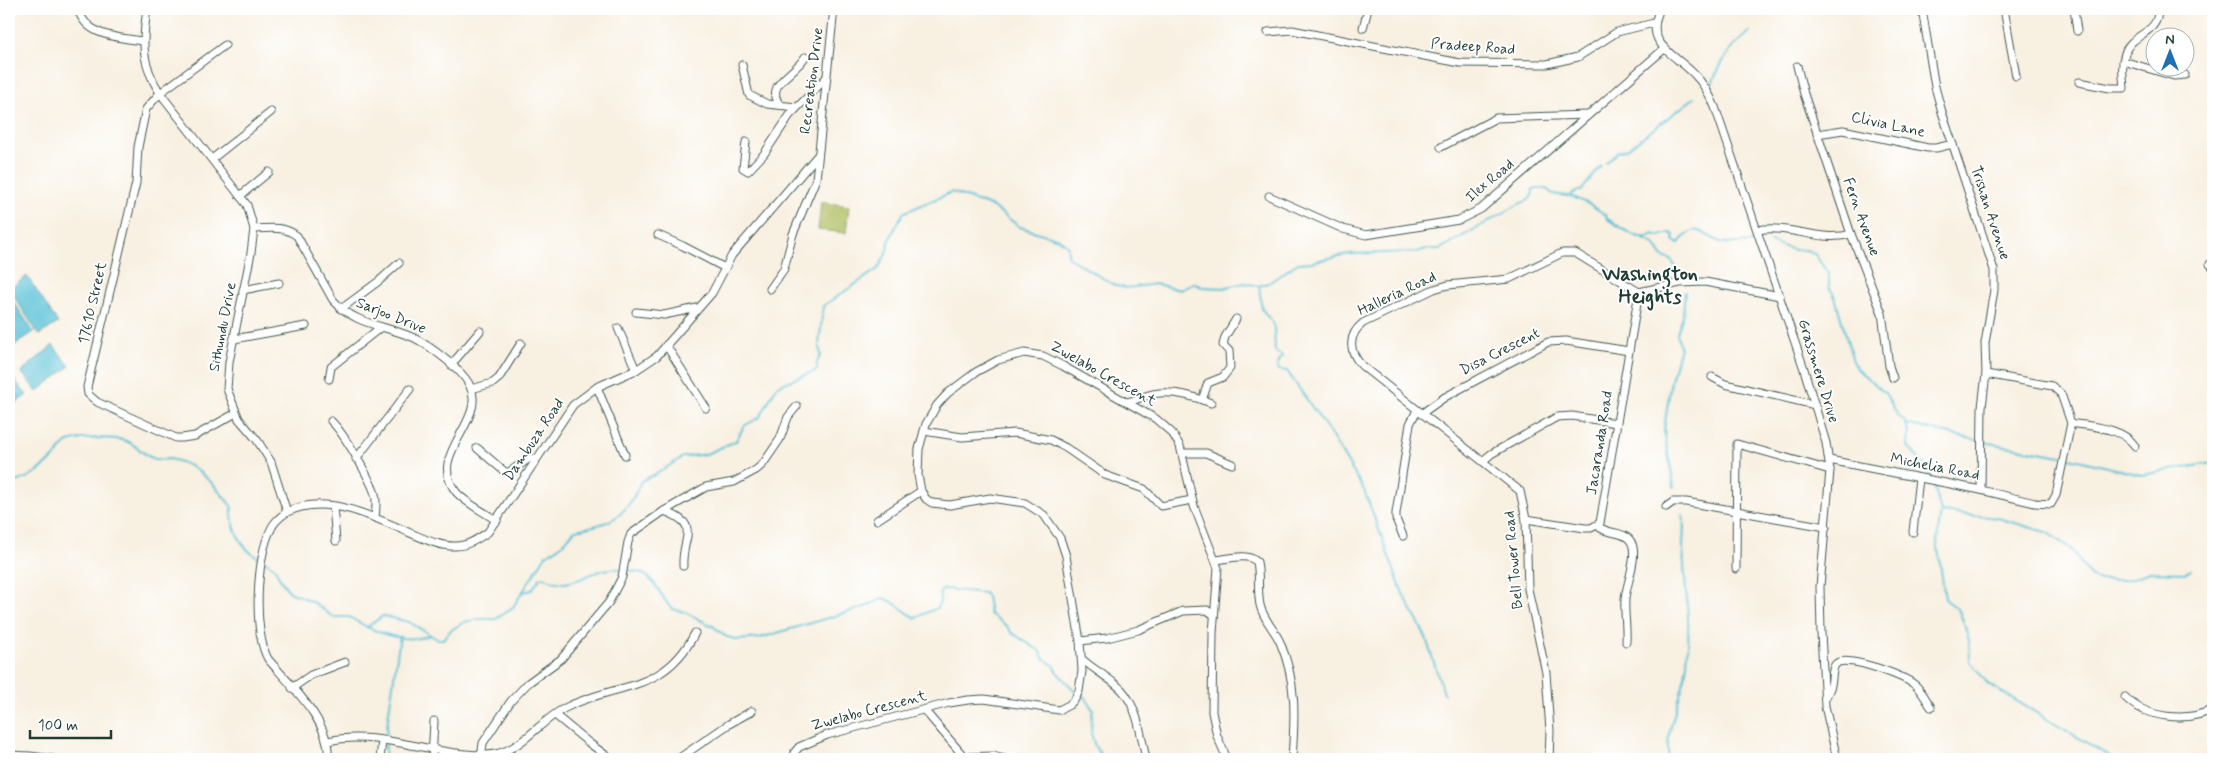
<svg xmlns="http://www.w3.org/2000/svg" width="2222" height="768" font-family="Mynerve,sans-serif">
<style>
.green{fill:#b0c063;stroke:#687e4c}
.water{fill:#59c1d6;stroke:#3c7f85}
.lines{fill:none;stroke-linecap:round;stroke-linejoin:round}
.stream{stroke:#59c1d6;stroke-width:2}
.minor-casing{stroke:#40584e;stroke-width:9}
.minor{stroke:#fff;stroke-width:7}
.labels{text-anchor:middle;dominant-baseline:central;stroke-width:4;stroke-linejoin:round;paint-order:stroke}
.street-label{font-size:15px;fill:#1f3d34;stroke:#fff}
.district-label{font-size:20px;font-weight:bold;fill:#1f3d34;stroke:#fff}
</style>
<rect width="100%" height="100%" fill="#fff"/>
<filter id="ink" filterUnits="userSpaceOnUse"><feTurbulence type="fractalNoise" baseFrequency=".02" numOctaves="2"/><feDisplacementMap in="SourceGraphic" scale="10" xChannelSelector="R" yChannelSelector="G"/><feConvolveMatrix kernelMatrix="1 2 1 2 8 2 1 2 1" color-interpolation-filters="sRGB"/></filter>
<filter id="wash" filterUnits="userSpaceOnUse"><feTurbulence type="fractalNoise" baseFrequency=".0096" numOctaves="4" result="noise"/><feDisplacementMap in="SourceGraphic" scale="20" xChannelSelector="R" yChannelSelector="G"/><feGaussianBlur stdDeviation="1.12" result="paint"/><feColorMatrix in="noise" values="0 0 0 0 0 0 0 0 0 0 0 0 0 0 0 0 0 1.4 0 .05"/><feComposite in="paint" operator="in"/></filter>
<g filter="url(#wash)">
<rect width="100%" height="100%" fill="#f8f0e1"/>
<path class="green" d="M821,202L849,206L846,233L818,230Z"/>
<g class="water">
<path d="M27,276L58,323L39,335L9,289Z"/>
<path d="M9,295L34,332L13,346L9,340Z"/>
<path d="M53,345L70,366L37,392L21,372Z"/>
<path d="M13,378L27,395L15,404L9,396V381Z"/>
</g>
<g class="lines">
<g class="stream">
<path d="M1711,85C1716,74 1727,52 1736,44C1741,38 1745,38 1750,31"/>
<path d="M1606,163L1617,152L1627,149L1694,98"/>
<path d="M1571,195L1577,191H1581L1601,166"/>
<path d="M1644,239L1654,244L1663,257L1671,260L1683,278"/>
<path d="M1770,242L1794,250H1806L1814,253L1829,275V287L1835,297L1853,361L1857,369L1885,393L1899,417L1904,420L1909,432L1908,447L1927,468L1931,478"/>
<path d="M1259,286L1262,309L1274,325L1275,351L1282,356L1277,366L1279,370L1287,371L1328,430L1364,490L1403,594L1425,635L1444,694"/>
<path d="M1906,424L1976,440"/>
<path d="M1984,442L2061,456"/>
<path d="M2066,457L2141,475L2213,463"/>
<path d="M1933,482L1941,512L1937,540L1945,599L1958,609L1964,623L1969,640L1970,661L1988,684L2114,759"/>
<path d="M9,484C27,480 45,468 57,454C60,451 63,445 67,443C77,437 116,437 126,441C137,445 144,456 155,459C160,460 165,459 170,459C179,461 188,464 195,469C210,479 221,493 232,507C231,527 240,548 259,558"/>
<path d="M1674,487L1664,430L1671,381L1680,347L1677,333L1683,316L1685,292"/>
<path d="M1941,512L1998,518L2049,533L2073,551L2090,576L2099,580H2126L2150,572L2185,573L2191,570"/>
<path d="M263,560L275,568L281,581L290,592L313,602L333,617H349L367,627L383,616L409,622L437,639H444L450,631L464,622L480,619H496L513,607L546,555L562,545L575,530C612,524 627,517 641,481L656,474L683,457L706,454L736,441L744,426L760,417L777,386L817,370V362L821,355L819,346L823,306L878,269L885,256L891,236L903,213L952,192L993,207L1020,227L1059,239L1067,245L1069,258L1114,285L1126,288L1156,284L1180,290L1194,283L1202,287L1223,288L1244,283L1259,286L1270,282L1298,263L1311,262L1348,254L1416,252L1427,249H1440L1521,203C1529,201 1533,198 1533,189H1546L1553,194L1573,197L1591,205L1606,215L1607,219C1621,226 1639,245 1653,234L1659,236L1670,233L1674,235L1673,240L1678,244C1696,222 1697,231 1718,241C1726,245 1744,243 1754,242"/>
<path d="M625,570C630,571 636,571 641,573C656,579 661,598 672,609L685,612L714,627L725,636L737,640L760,638L865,607L883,598L891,601L915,618L937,608L940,602V592L944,589L984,593L987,597L990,614L1007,626L1011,632L1041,652L1043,658L1055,666L1056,671L1076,692"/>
<path d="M523,592L532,590L540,578L544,577C575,595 589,565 621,569"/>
<path d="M367,627C385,636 412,643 430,635"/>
<path d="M1080,695L1085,697L1093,710C1090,724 1090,738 1097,750C1099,753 1102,756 1104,759"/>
<path d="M385,759L387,726L400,636"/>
<path d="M1669,759C1663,734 1683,696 1686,670C1692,629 1685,590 1683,549C1683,537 1685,526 1683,515"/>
</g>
</g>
</g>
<g filter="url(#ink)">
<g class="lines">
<g class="minor-casing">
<g id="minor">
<path d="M78,9C86,37 118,37 142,41"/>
<path d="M147,9C142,43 141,63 160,93L247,205L254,229L251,253L229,362L227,389L239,419L257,440L271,462L287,512C281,516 274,522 271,529C256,557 253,632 268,659C290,685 332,723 328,759"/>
<path d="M1660,9C1643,44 1674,53 1694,74C1704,84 1710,95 1715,107L1803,366L1826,443L1830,470L1820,587L1821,633L1825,706L1837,759"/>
<path d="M1922,9L1935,87L1942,112L1994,270V290L1985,343L1986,374L1982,407L1981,490"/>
<path d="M2004,9L2016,76"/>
<path d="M2074,9L2077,31"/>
<path d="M1363,28L1368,9"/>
<path d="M1268,32L1292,30L1460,63L1547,64L1578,57L1617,32L1654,23"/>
<path d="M225,45L160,93L146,109L138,147L136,183L87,387L88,394L97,402L176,438H182L195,436L236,413"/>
<path d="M2123,61L2174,76L2185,75"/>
<path d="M742,65L749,95L767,104L797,107"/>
<path d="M1797,66L1804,94L1851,234L1882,313L1889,366L1893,378"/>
<path d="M2079,82L2110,88H2124C2123,76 2121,65 2125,53C2132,32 2159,35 2158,9"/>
<path d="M780,105C764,84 794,75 805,57"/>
<path d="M1817,134L1843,130L1928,148H1936L1953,144"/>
<path d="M746,142L743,168L748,171L764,154L790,115L826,78"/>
<path d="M1441,147L1496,118L1588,115"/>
<path d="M212,159L271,112"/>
<path d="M240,196L269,172"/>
<path d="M1269,196L1343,229L1366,235L1459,220L1481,209L1664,49"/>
<path d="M254,229C270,228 284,226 297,236L333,300C356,325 379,324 407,335C423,340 455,365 465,378C497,418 422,452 457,493C467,504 485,512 497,521"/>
<path d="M1758,230C1790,224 1821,243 1851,234"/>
<path d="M658,235L683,246L725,268"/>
<path d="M2210,264L2213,267"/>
<path d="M770,289L784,269L793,234L816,179L834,9"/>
<path d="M243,290L279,283"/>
<path d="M341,309L379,281L399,263"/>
<path d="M636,312L664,315L697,308"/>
<path d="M618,328L636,370"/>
<path d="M234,339L306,326"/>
<path d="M666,345L706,408"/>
<path d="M451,365L480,331"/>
<path d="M1712,377L1725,384L1815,405"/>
<path d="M329,379L331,367L381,327"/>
<path d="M597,387L625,455"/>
<path d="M471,389L493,383L499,378L521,343"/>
<path d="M1202,400L1208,383L1223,377L1230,368L1229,351L1223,345L1225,337L1236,319"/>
<path d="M1127,402C1136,400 1144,396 1153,394C1173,390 1193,396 1211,403"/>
<path d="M1421,414L1445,397L1548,342L1566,341L1629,351"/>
<path d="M331,421C343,432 370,478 375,494C377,502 376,509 375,517"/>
<path d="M2071,423C2092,427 2122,427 2135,446"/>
<path d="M924,431L962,437L1015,433L1051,440L1066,448L1105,475L1144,489L1161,506L1192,500"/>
<path d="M477,448L505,472H509L530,458L536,459"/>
<path d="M1183,453H1206L1232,464"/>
<path d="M356,459L410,389"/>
<path d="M1829,460L1981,490L2035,503L2051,504L2056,495L2071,423L2061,394L2052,386L1986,374"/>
<path d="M1483,461L1491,454L1557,417L1572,416L1616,423"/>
<path d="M333,506L336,541"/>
<path d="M1666,507L1673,502H1686L1826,527"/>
<path d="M664,511C703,525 681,537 683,566"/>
<path d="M287,512C325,493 372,516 408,532C423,538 440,547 456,546C468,546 479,538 488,532L573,405L597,387L636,370L657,356L712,293L732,255L817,156"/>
<path d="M1526,519L1585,528H1591L1600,523L1639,292"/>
<path d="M877,520L921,491"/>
<path d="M1597,525C1606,535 1620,530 1629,539C1641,551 1626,584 1625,599C1624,613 1627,628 1626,642"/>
<path d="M1913,532L1919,478"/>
<path d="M1403,536L1396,519V513L1410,424L1417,410"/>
<path d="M1216,560C1229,559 1247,552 1257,562C1260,576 1257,591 1260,605C1263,619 1274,629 1280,642C1297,682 1295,717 1292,759"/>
<path d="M1736,569L1737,444L1830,470"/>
<path d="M1080,641L1107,638L1138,630L1183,611L1207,610L1214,615"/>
<path d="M1082,659C1094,670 1110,678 1122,690C1138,708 1141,736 1146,759"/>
<path d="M292,688L311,675L345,662"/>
<path d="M2125,697C2145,718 2187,723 2213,709"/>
<path d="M1825,699C1827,694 1830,690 1831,685C1833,678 1831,667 1837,663C1848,655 1904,676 1915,685C1922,691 1926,700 1931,707"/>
<path d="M925,711L966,759"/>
<path d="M555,715L589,743L611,759"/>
<path d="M328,741C378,729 433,756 485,755C520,755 537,722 565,708C616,682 664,694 695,633"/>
<path d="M9,755L30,756L53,759"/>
<path d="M964,757L993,756L1005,759"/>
<path d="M380,759L382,741"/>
<path d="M432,759L434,721"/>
<path d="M481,759L483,743L511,701L528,683L561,659L609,602L622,577L628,542L631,534L664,511L706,487L734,482L756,470L763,464L780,439L788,417L797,406"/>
<path d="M678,759L729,724L752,711"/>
<path d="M793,759L794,753L799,747L827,735L949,703L968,700L984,699L1059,710L1069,705L1075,699L1079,691L1082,671L1080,641L1066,556L1060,538L1044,515L1025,503L990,498L950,505L932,503L926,499L921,491L918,475L919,449L926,424L937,405L948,393L976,372L998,360L1024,353L1043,356L1063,366L1156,419L1172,433L1180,446L1194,506L1218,568L1213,633L1212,712L1217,736L1225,754"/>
<path d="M1549,759L1550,731L1546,673L1528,589L1526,519L1520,491L1362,366C1349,352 1347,336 1363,323L1434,289L1448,285L1509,279L1562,253H1575L1580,256L1639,292L1680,283L1705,282L1780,296"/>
</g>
</g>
<use href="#minor" class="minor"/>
</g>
</g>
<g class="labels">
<g class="street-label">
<text transform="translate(1473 47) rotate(4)">Pradeep Road</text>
<text transform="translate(812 81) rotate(-83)">Recreation Drive</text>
<text transform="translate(1888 125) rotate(12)">Clivia Lane</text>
<text transform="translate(1490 181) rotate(-40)">Ilex Road</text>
<text transform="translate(1990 213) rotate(72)">Trishan Avenue</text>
<text transform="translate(1861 217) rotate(70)">Fern Avenue</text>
<text transform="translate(1397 294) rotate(-25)">Halleria Road</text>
<text transform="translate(93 303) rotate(-77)">17610 Street</text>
<text transform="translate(391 316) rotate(22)">Sarjoo Drive</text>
<text transform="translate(223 327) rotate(-79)">Sithundu Drive</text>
<text transform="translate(1500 352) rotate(-27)">Disa Crescent</text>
<text transform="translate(1818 371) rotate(73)">Grassmere Drive</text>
<text transform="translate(1103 374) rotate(29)">Zwelabo Crescent</text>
<text transform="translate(534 440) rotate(-56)">Dambuza Road</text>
<text transform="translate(1600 443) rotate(-81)">Jacaranda Road</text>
<text transform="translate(1935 467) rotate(11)">Michelia Road</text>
<text transform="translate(1514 560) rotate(-95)">Bell Tower Road</text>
<text transform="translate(869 711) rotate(-15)">Zwelabo Crescent</text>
</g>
<g class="district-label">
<text x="1650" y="274">Washington<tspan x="1650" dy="23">Heights</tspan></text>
</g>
</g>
<rect width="2222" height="768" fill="none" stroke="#fff" stroke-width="30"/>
<g transform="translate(2170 52)"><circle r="24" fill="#ffffff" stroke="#a5b1ae"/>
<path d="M0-4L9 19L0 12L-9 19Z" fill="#1f6fb2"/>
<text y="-8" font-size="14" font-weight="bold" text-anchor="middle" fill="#1f3d34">N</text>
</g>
<path d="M30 730v8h81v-8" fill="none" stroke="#1f3d34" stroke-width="2.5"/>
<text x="38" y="730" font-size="15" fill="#1f3d34" stroke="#ffffff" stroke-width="4" paint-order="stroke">100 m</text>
</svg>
